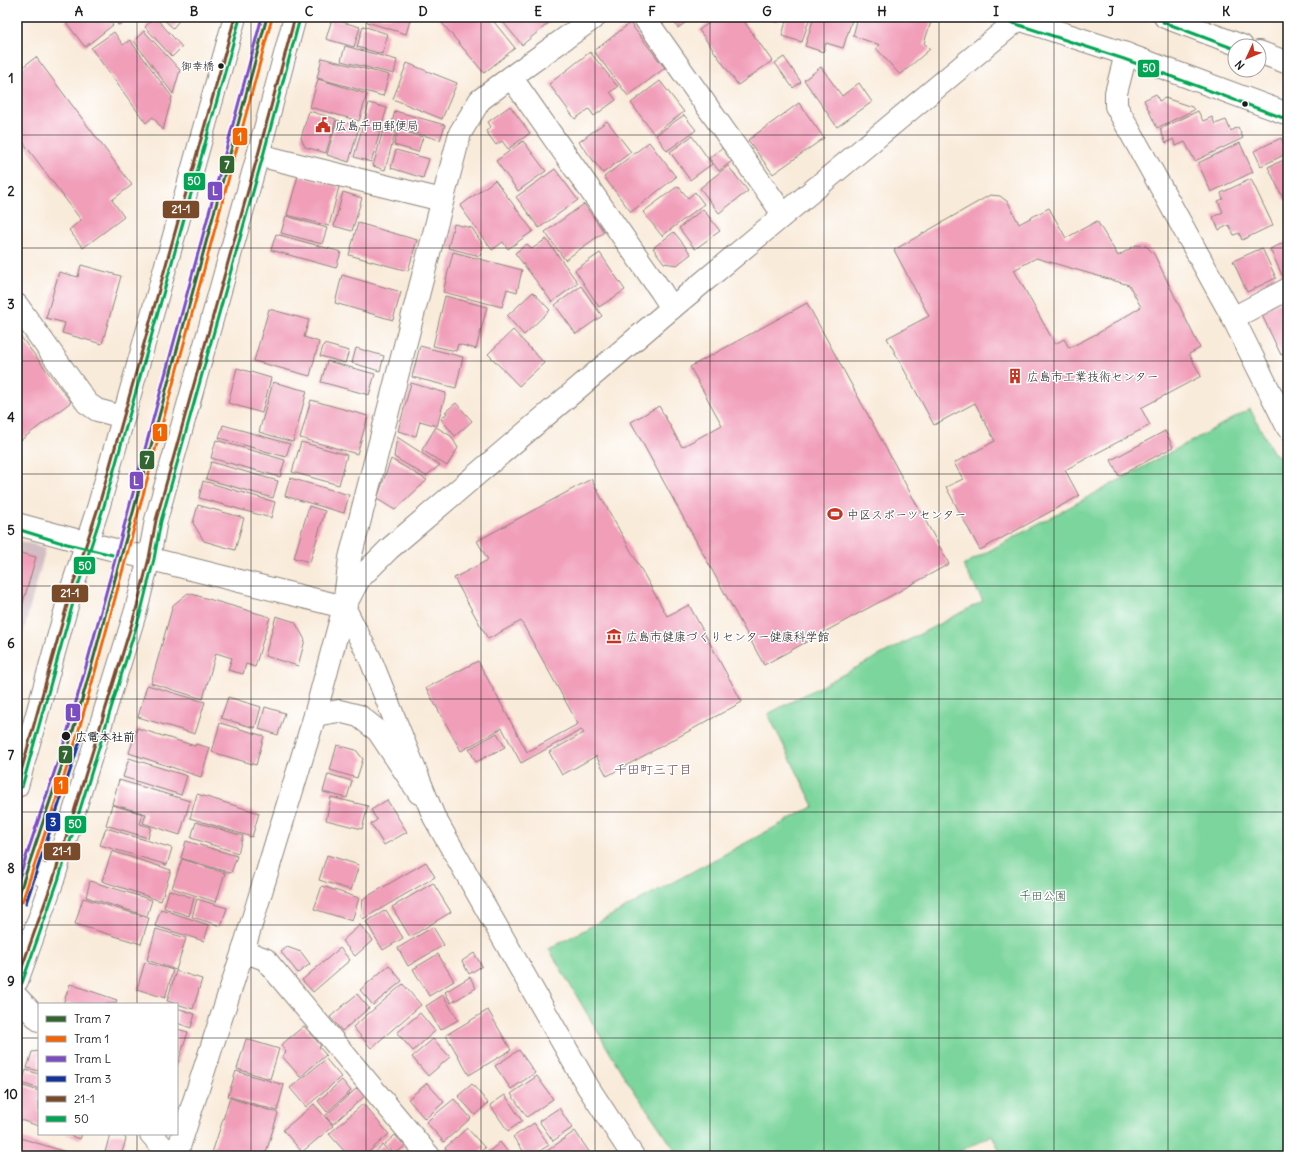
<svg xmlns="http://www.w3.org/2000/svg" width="1305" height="1173" font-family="Delius,'Klee One',sans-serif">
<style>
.industrial{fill:#d2bdc5}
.green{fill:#7bd59c;stroke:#4c785c}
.building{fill:#f19eb9;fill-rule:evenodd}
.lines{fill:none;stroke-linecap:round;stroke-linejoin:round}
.minor-casing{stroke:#8a847b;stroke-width:24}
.tertiary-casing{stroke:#8a847b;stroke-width:24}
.secondary-casing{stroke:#8a847b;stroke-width:24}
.minor{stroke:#fff;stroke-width:22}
.tertiary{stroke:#fff;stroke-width:22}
.secondary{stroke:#fff;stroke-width:22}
.bus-1-casing{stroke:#fff;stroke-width:6}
.bus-2-casing{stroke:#fff;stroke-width:6}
.bus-1{stroke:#7a4b2a;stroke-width:3}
.bus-2{stroke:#00a651;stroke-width:3}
.tram-1-casing{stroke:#fff;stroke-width:6}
.tram-2-casing{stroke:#fff;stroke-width:6}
.tram-3-casing{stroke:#fff;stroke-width:6}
.tram-4-casing{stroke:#fff;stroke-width:6}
.tram-1{stroke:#316631;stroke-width:3}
.tram-2{stroke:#f56400;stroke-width:3}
.tram-3{stroke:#7b4cc2;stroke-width:3}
.tram-4{stroke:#13349b;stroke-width:3}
.grid{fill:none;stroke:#1c1c1c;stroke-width:1;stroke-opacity:0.55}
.bus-dot{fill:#1c1c1c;stroke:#fff;stroke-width:1.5}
.labels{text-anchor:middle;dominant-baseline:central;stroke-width:3;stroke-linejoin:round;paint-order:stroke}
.bus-label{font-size:11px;fill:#1c1c1c;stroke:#fff;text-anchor:end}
.poi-label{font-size:12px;fill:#1c1c1c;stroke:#fff;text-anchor:start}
.stop-label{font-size:12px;font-weight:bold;fill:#1c1c1c;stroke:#fff;text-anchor:start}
.park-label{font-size:12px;fill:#3d5d49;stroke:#fff}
.neighbourhood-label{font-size:13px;fill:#674a53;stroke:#fff}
.line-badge{stroke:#fff;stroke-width:1.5}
.badge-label{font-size:11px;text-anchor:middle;font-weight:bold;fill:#fff}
.neatline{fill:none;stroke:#1c1c1c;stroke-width:1.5}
.grid-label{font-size:13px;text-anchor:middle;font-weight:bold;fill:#1c1c1c}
</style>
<rect width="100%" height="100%" fill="#fff"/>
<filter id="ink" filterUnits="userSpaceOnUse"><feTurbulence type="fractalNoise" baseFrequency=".025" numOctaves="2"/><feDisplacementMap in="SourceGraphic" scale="8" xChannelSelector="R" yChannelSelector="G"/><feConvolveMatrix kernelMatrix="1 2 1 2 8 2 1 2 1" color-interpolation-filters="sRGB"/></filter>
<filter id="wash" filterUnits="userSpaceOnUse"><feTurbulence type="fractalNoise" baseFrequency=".012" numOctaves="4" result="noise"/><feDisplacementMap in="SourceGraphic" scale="16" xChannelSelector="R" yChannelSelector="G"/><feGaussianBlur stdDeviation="0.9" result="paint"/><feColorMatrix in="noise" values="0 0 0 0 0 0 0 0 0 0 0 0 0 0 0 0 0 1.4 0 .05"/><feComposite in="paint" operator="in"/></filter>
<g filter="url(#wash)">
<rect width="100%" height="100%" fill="#f9ebda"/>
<path class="industrial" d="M17,540L46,548L17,656Z"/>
<path class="green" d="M1250,409L1273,452L1288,463V1156H1002L992,1135L951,1156H679L622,1073L549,949L814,806L768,714L983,601L963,565Z"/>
<g id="blocks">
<g class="building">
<path d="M70,17H106L113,25L85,47L65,21Z"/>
<path d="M114,17H136L118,25Z"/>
<path d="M155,17L182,47L172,57L145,27Z"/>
<path d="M161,17H182L173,28Z"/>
<path d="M368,17H411L406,34L367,22Z"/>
<path d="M437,17H490L515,48L484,73Z"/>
<path d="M499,17H556L522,45Z"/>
<path d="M671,17H693L678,28Z"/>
<path d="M717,17H741L772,61L738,85L699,30Z"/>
<path d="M762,17H779L777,22Z"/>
<path d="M787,17H810L802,42L782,36Z"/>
<path d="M814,17H853L843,48L826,43L823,52L805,46Z"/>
<path d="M858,17H914L931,22L924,43L930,49L900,75L876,48L880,45L853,36Z"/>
<path d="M332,19L360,27L354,47L326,39Z"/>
<path d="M630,23L665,68L628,96L594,51Z"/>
<path d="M363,26L388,34L382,54L357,47Z"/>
<path d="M144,31L180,70L173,94L134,41Z"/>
<path d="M114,32L123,45L130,40L172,97L163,130L153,117L146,123L91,48Z"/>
<path d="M345,46L397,60L394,74L341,61Z"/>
<path d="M590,52L618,87L610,92L616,100L594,116L589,109L575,119L549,84Z"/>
<path d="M36,57L132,185L112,200L124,217L83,248L69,230L81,220L17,134V71Z"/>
<path d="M784,57L801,82L793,88L775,63Z"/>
<path d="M322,58L389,75L383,96L317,78Z"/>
<path d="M407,63L457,83L442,119L393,99Z"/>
<path d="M821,67L842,96L859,83L872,102L837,127L804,80Z"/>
<path d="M318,79L367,94L359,121L310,107Z"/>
<path d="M660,81L684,112L654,134L631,103Z"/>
<path d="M1156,94L1159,101L1165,98L1192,107L1194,110L1157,128L1144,100Z"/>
<path d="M369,103L387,108L371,162L354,157Z"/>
<path d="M799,103L824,138L773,174L748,140Z"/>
<path d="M510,106L530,133L508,149L502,141L496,145L486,131L491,127L488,122Z"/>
<path d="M309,111L336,119L326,153L305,147L301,138Z"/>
<path d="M395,111L445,125L440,140L391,126Z"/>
<path d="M1198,111L1203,121L1212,117L1215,124L1226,120L1231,131L1238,127L1243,138L1195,161L1185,142L1176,146L1173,139L1166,143L1160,129Z"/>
<path d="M684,115L696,130L667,151L656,135Z"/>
<path d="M337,120L359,127L349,162L327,155Z"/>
<path d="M607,121L631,152L603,173L579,142Z"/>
<path d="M384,127L396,130L385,170L373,166Z"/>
<path d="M398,130L423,137L418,152L394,145Z"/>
<path d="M692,136L712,164L690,180L670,152Z"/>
<path d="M1281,138L1288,153L1261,166L1254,151Z"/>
<path d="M523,141L546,171L518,191L496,161Z"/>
<path d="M649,142L676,177L631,212L604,177Z"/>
<path d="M1240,143L1253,172L1211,192L1198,163Z"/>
<path d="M722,148L732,161L719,171L709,158Z"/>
<path d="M396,150L429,159L423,178L391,168Z"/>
<path d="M1288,158V198L1284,200L1268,167Z"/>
<path d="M728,166L748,191L719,213L700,188Z"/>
<path d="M555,169L578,200L539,228L516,197Z"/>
<path d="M298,176L339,187L329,226L287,215Z"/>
<path d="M1251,179L1273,225L1242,240L1239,233L1234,235L1229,225L1219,230L1213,217L1223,212L1218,201L1223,199L1221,193Z"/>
<path d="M495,180L533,231L508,249L503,242L492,250L460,206Z"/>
<path d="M678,186L688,198L695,192L704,204L662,236L643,212Z"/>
<path d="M343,192L362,198L352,231L334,226Z"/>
<path d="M990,195L1000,196L1008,202L1019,224L1049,208L1066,238L1097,221L1118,256L1136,245L1146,246L1154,254L1200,348L1189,354L1201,376L1141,408L1150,425L1065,470L1079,496L980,550L946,487L963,479L954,463L995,441L975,403L934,425L887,338L929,316L894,250ZM1036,258L1129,285L1141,307L1100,332L1069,348L1064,339L1055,344L1014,270Z"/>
<path d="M584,204L604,232L565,260L545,232Z"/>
<path d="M703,209L720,231L695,249L679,228Z"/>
<path d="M286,216L327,228L322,244L281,233Z"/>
<path d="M358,223L417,240L408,271L349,255Z"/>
<path d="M454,224L472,228L483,245L480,256L448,248Z"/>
<path d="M674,232L691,254L677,265L664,263L653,248Z"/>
<path d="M276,234L341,252L336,268L271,250Z"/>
<path d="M546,239L578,283L552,302L515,253L527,244L532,249Z"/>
<path d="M1288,241V272L1282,275L1270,249Z"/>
<path d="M1262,248L1276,278L1247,292L1233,261Z"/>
<path d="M453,252L522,270L517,292L507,289L502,307L443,292Z"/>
<path d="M600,253L625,290L599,307L575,270Z"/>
<path d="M81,265L121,276L102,344L62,333L65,323L46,318L59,272L78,277Z"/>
<path d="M342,275L401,292L393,320L335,303Z"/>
<path d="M581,286L602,316L576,334L555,305Z"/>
<path d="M533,292L550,310L524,335L507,316Z"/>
<path d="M445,296L487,307L476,349L458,344L456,351L433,346Z"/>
<path d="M1288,299V351L1281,355L1260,311Z"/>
<path d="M807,303L949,564L764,665L631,422L659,406L682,447L722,425L690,367Z"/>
<path d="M269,309L309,320L304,337L319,342L310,376L254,361Z"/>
<path d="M513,330L544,363L519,386L488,354Z"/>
<path d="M17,332L71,402L17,443Z"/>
<path d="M324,344L349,351L345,363L320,356Z"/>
<path d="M420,346L463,357L456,388L412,377Z"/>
<path d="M356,348L384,356L380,371L352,363Z"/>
<path d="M327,361L375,374L369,395L321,382Z"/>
<path d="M237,368L271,378L262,413L228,403Z"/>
<path d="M273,382L307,391L293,442L259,432Z"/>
<path d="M411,383L446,393L437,426L420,421L416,436L398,431Z"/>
<path d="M311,400L368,416L357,454L300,438Z"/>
<path d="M456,403L472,421L455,436L441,419L447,413L445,412Z"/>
<path d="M223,425L290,444L286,457L219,438Z"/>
<path d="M436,427L451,436L458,448L447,466L422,450Z"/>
<path d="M1165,431L1173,447L1119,476L1111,460Z"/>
<path d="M397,437L440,465L426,476L394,457Z"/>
<path d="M216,440L285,460L280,477L211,458Z"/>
<path d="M301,442L347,455L339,485L292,472Z"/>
<path d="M391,459L427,480L395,510L377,499Z"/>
<path d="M211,462L278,481L273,498L206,479Z"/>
<path d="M290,478L349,495L344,513L285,496Z"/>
<path d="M591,479L667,616L689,605L742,702L607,776L596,756L562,775L549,752L584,733L581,730L521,763L502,728L461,751L426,688L478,661L527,752L578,724L521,621L488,639L454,578L488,560L477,541Z"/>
<path d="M203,481L275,502L271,518L199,498Z"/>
<path d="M198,505L244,518L235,550L204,541L193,523Z"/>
<path d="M309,506L325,511L310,562L294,558Z"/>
<path d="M17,552L36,557L17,624Z"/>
<path d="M188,593L270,617L255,667L246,664L243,674L228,670L232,658L216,653L203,699L151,683L173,605Z"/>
<path d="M276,616L295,622L305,640L298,666L265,656Z"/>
<path d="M147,685L205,702L195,734L138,717Z"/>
<path d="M228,697L261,707L255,728L221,718Z"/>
<path d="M265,707L285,713L278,735L259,729Z"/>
<path d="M220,723L264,736L256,765L212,752Z"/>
<path d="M137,728L195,746L196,744L210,748L201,777L129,753Z"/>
<path d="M497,733L505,747L476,762L469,749Z"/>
<path d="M337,745L356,750L363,759L357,778L330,770Z"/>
<path d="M129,758L187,776L181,795L123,777Z"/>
<path d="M328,774L352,781L347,798L323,792Z"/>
<path d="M119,780L190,801L180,835L143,823L146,814L112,804Z"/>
<path d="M197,794L259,813L252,837L190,818Z"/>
<path d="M331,797L368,806L362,829L326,820Z"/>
<path d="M387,800L407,832L384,845L371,824L377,820L371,810Z"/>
<path d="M112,805L143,814L140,824L151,827L148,838L106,825Z"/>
<path d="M196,822L243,836L238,853L191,838Z"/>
<path d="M106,828L172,848L167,865L100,845Z"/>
<path d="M186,841L237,856L231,873L181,858Z"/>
<path d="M112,851L171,870L161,901L102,881Z"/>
<path d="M327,855L359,865L351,890L319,880Z"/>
<path d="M182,859L225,873L216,902L172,888Z"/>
<path d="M426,862L435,877L363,919L361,916L363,899Z"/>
<path d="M90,881L152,900L147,916L86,897Z"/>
<path d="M433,883L451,912L410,937L392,907Z"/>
<path d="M322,886L359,898L352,921L314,909Z"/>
<path d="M169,890L194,898L189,916L164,908Z"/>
<path d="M83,898L149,918L141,944L75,924Z"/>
<path d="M197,899L227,908L221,926L192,917Z"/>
<path d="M161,909L209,925L204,941L155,926Z"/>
<path d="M386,910L403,938L383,950L366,922Z"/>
<path d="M360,925L373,940L355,956L342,941Z"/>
<path d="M433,927L444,945L408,966L398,948Z"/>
<path d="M156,929L186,938L176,970L147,960Z"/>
<path d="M287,947L301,952L310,964L298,973L281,952Z"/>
<path d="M340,948L350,960L313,992L302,980Z"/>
<path d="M474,953L482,966L469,974L462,961Z"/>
<path d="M438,954L454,981L429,996L413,969Z"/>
<path d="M145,962L173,970L165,998L137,989Z"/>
<path d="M389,965L402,981L373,1005L360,990Z"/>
<path d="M176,971L202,979L193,1009L167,1001Z"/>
<path d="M470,977L476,988L451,1003L445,992Z"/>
<path d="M70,984L117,1000L115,1004H63Z"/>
<path d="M403,984L421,1005L371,1048L353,1027Z"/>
<path d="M357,994L369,1008L342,1031L330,1017Z"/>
<path d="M443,995L458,1020L440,1030L426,1006Z"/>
<path d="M177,1008L195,1014L191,1028L177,1023Z"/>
<path d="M488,1010L511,1050L469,1075L446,1035Z"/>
<path d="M420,1013L435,1031L413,1051L397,1033Z"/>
<path d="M304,1026L321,1046L319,1047L326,1055L300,1077L282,1056L286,1052L281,1045Z"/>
<path d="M177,1029L188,1032L177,1066Z"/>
<path d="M246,1039L279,1049L270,1079L237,1069Z"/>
<path d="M433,1039L450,1057L428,1076L412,1057Z"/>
<path d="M519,1050L535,1073L511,1089L495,1066Z"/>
<path d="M39,1051V1071L27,1068L32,1052Z"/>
<path d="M326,1059L341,1077L306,1107L290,1088Z"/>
<path d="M26,1070L39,1074V1089L22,1083Z"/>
<path d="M236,1071L284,1085L277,1111L228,1096Z"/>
<path d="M537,1076L553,1099L527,1117L511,1094Z"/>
<path d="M342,1080L351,1091L327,1112L318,1101Z"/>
<path d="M427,1083L444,1102L425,1119L408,1099Z"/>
<path d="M472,1084L488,1103L475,1115L458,1096Z"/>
<path d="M21,1085L39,1091V1126L17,1119V1098Z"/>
<path d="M357,1088L365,1096L333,1124L325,1116Z"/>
<path d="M505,1095L522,1121L508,1131L490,1105Z"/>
<path d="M230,1098L278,1113L265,1156H211Z"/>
<path d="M454,1099L471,1118L444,1142L426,1122Z"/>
<path d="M314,1104L333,1126L302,1152L283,1130Z"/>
<path d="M363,1104L389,1134L364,1156H341L345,1152L329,1134Z"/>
<path d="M559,1108L572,1128L553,1141L539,1121Z"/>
<path d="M534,1123L549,1145L532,1156H527L513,1137Z"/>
<path d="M467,1128L485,1148L475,1156H452L445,1148Z"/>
<path d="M575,1131L592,1156H540Z"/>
<path d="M65,1134H82L80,1139Z"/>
<path d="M110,1134H122L126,1139L121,1156H104Z"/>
<path d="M395,1135L405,1146L395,1154L385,1144Z"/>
<path d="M17,1137L73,1154L72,1156H17Z"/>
<path d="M500,1142L511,1156H484Z"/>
<path d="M383,1145L391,1154L389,1156H371Z"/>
</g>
</g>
</g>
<g filter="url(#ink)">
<use href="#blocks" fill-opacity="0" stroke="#8a847b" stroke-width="1"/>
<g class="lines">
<g class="minor-casing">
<g id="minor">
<path d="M644,17L783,214"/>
<path d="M511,77L661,291L672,308"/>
<path d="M258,155L442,200"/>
<path d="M17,305L87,403L97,410L123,417"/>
<path d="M1233,318L1288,289"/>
<path d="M17,524L87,543"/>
<path d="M344,606L350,558L460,133L480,100L511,77L595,17"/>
<path d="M315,715L339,711L359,716L378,731L419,793"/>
<path d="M17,863L53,880"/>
<path d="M243,951L265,959L429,1156"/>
<path d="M17,997L39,1020"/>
<path d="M151,1134L171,1156"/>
</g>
</g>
<g class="tertiary-casing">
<g id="tertiary">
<path d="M1012,17L1126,54L1288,114"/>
<path d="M1165,17L1242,46"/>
<path d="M1259,52L1288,63"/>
<path d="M1126,54L1116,93V106L1233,318L1288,428"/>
<path d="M87,543L344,607L315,715L243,951L176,1156"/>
<path d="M633,1156L588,1087L434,817L370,658L344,607L359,579L389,549L672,308L1021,17"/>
</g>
</g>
<g class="secondary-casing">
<g id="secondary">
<path d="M17,786L71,591L99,505L235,17"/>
<path d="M17,981L53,880L136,610L149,558L156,520L258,155L295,17"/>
</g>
</g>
<use href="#minor" class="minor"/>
<use href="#tertiary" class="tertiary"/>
<use href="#secondary" class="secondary"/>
<g class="bus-1-casing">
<g id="bus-1">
<path d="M17,786L71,591L99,505L235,17"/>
<path d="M17,981L53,880L136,610L149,558L156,520L258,155L295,17"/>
</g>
</g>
<g class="bus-2-casing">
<g id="bus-2">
<path d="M1010,22L1124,59L1286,119"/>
<path d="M1163,22L1235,49"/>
<path d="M17,529L59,542L121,557"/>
<path d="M22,787L76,592L104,506L240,18"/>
<path d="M22,983L58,881L141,611L154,559L161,521L263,156L300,18"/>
</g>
</g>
<use href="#bus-1" class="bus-1"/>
<use href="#bus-2" class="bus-2"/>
<g class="tram-1-casing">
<path id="tram-1" d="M17,900L71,738L92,664L267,17"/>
</g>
<g class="tram-2-casing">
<path id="tram-2" d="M22,902L76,740L97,665L272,18"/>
</g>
<g class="tram-3-casing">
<path id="tram-3" d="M17,884L66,737L87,663L262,17"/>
</g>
<g class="tram-4-casing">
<path id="tram-4" d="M26,903L80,741"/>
</g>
<use href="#tram-1" class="tram-1"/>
<use href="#tram-2" class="tram-2"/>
<use href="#tram-3" class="tram-3"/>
<use href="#tram-4" class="tram-4"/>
</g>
</g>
<path class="grid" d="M137,17V1004M251,17V1156M366,17V1156M481,17V1156M595,17V1156M710,17V1156M824,17V1156M939,17V1156M1054,17V1156M1168,17V1156M17,135H1288M17,248H1288M17,361H1288M17,474H1288M17,586H1288M17,699H1288M17,812H1288M17,925H1288M17,1038H39M177,1038H1288M137,1134V1156"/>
<defs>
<g id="civic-bare" transform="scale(1.2)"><path d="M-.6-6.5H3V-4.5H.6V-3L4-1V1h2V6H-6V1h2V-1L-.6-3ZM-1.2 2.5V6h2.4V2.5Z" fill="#c8321e" stroke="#fff" stroke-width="2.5" paint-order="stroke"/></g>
<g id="building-bare" transform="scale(1.2)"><path d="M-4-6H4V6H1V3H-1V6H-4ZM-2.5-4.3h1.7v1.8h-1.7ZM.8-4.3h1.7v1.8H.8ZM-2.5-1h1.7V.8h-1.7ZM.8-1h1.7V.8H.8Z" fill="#c8321e" stroke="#fff" stroke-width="2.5" paint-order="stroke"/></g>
<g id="stadium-bare" transform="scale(1.2)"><path d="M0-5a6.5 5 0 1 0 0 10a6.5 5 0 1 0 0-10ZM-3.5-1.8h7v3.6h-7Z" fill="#c8321e" stroke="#fff" stroke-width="2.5" paint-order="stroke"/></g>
<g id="museum-bare" transform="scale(1.2)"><path d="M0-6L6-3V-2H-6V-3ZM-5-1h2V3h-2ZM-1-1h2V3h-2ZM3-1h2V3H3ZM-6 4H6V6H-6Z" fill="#c8321e" stroke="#fff" stroke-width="2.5" paint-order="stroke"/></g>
</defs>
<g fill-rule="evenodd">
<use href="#civic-bare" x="323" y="125"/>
<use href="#building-bare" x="1015" y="376"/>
<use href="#stadium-bare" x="835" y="514"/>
<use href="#museum-bare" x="614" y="636"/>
</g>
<g class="bus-dot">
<circle cx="221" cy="66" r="3.5"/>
<circle cx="1245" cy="104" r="3.5"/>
<circle cx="66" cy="736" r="5"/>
</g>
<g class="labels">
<g class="bus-label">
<text x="214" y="66">御幸橋</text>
</g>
<g class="poi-label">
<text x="335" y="125">広島千田郵便局</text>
<text x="1027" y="376">広島市工業技術センター</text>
<text x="847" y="514">中区スポーツセンター</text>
<text x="626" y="636">広島市健康づくりセンター健康科学館</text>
</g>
<g class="stop-label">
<text x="75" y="736">広電本社前</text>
</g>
<g class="park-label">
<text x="1043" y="895">千田公園</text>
</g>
<g class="neighbourhood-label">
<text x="653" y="769">千田町三丁目</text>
</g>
</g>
<g class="line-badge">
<rect x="1137" y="59" width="23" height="19" rx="4" fill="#00a651"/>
<rect x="232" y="127" width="16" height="19" rx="4" fill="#f56400"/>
<rect x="219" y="155" width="16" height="19" rx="4" fill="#316631"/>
<rect x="183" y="172" width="23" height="19" rx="4" fill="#00a651"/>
<rect x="207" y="181" width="16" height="20" rx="4" fill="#7b4cc2"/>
<rect x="162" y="200" width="38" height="19" rx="4" fill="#7a4b2a"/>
<rect x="152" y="423" width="16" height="19" rx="4" fill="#f56400"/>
<rect x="139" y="450" width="16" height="20" rx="4" fill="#316631"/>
<rect x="129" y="471" width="15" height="19" rx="4" fill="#7b4cc2"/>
<rect x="73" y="556" width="23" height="19" rx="4" fill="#00a651"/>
<rect x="51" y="584" width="38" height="19" rx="4" fill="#7a4b2a"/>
<rect x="65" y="703" width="16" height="19" rx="4" fill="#7b4cc2"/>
<rect x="58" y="745" width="15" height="19" rx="4" fill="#316631"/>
<rect x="53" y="776" width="16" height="19" rx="4" fill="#f56400"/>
<rect x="45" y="812" width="16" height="20" rx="4" fill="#13349b"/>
<rect x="64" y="815" width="23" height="19" rx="4" fill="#00a651"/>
<rect x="43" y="842" width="38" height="19" rx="4" fill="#7a4b2a"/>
</g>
<g class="badge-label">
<text x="1149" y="72">50</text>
<text x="240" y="141">1</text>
<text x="227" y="169">7</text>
<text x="194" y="185">50</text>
<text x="215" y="195">L</text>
<text x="181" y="213">21-1</text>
<text x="160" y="436">1</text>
<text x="147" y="464">7</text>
<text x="136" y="485">L</text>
<text x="85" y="570">50</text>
<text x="70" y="597">21-1</text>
<text x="73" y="717">L</text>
<text x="65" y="759">7</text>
<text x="61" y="789">1</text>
<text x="53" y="826">3</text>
<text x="75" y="828">50</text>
<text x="62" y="855">21-1</text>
</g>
<rect width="1305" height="1173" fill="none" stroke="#fff" stroke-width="44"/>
<rect x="38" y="1003" width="140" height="132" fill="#ffffff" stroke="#a4a4a4"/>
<rect x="46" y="1016" width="20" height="6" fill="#316631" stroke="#a4a4a4"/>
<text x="74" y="1023" font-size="12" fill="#1c1c1c">Tram 7</text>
<rect x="46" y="1036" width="20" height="6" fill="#f56400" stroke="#a4a4a4"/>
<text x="74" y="1043" font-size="12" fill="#1c1c1c">Tram 1</text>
<rect x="46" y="1056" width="20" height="6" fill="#7b4cc2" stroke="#a4a4a4"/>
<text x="74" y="1063" font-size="12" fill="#1c1c1c">Tram L</text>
<rect x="46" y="1076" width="20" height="6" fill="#13349b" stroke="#a4a4a4"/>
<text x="74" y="1083" font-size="12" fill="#1c1c1c">Tram 3</text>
<rect x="46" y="1096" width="20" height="6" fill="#7a4b2a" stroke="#a4a4a4"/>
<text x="74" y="1103" font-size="12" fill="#1c1c1c">21-1</text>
<rect x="46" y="1116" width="20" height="6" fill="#00a651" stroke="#a4a4a4"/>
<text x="74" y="1123" font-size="12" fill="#1c1c1c">50</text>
<g transform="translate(1247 58) rotate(226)"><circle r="19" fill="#ffffff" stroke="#a4a4a4"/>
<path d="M0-3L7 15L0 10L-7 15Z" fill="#c8321e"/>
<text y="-6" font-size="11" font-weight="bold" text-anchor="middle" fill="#1c1c1c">N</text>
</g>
<rect x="22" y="22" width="1261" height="1129" class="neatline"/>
<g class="grid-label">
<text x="79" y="16">A</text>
<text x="194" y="16">B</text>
<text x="309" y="16">C</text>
<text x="423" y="16">D</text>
<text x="538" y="16">E</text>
<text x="652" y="16">F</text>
<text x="767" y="16">G</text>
<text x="882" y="16">H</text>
<text x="996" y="16">I</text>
<text x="1111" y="16">J</text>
<text x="1226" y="16">K</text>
<text x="11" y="83">1</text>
<text x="11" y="196">2</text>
<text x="11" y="309">3</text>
<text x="11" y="422">4</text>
<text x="11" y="535">5</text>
<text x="11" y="648">6</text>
<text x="11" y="760">7</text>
<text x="11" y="873">8</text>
<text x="11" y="986">9</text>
<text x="11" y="1099">10</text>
</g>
</svg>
